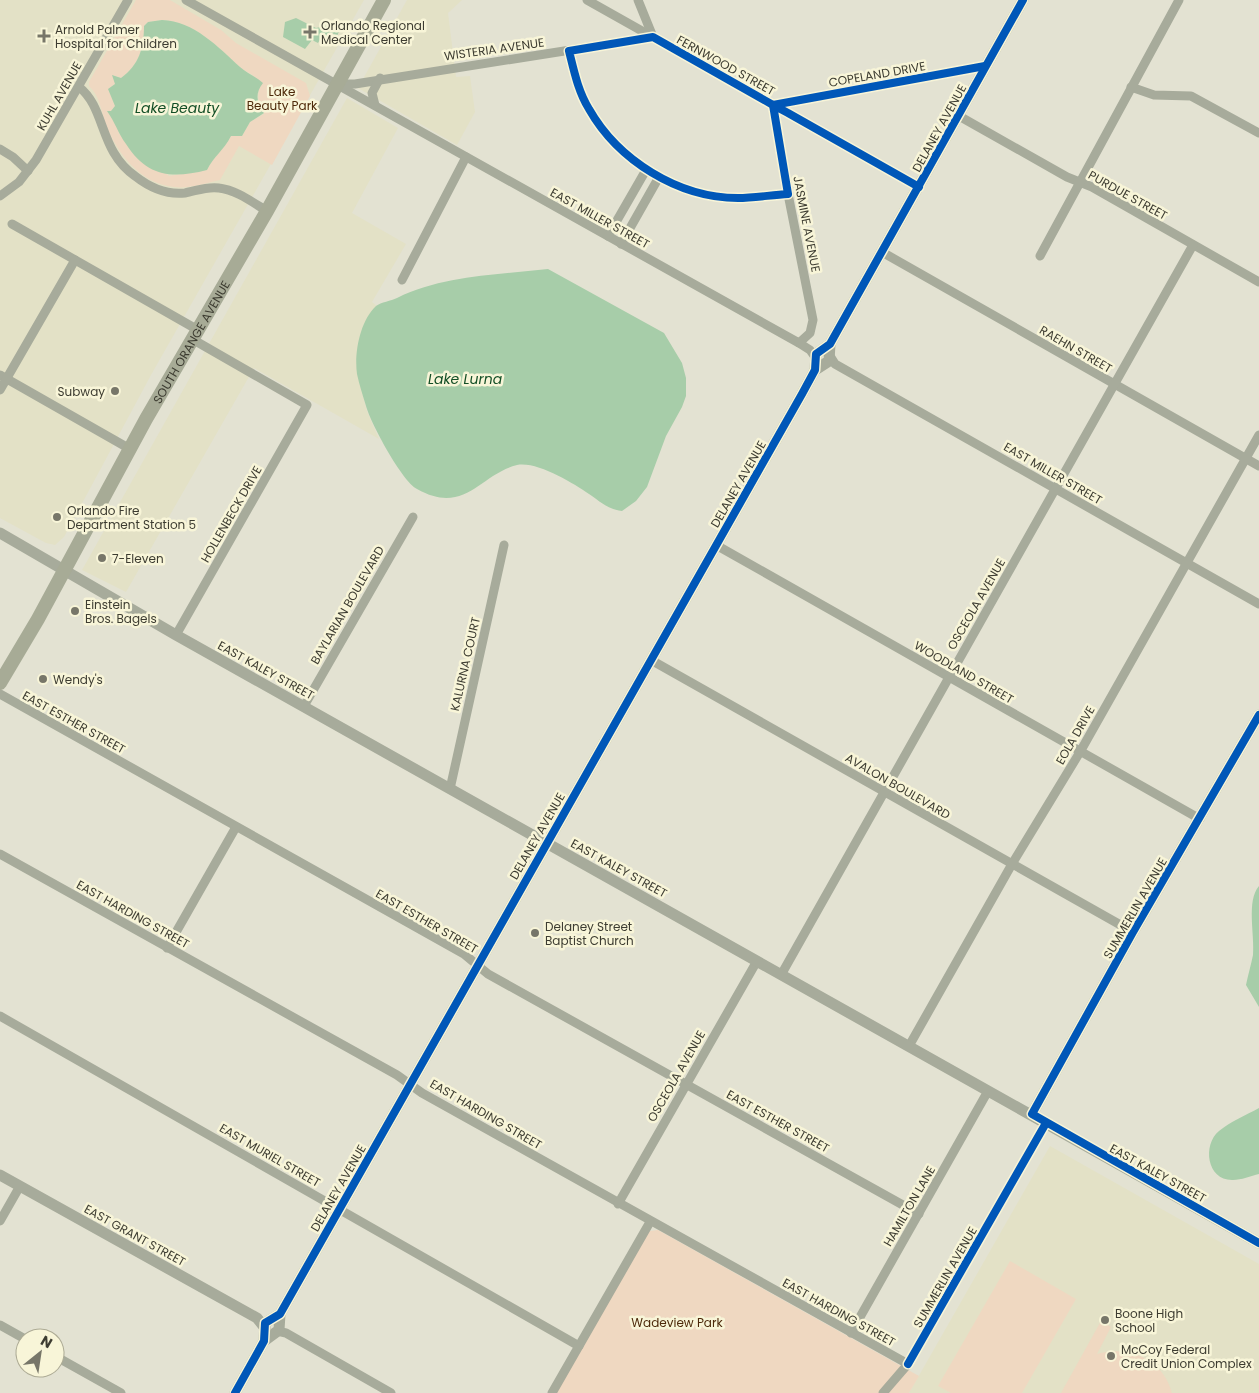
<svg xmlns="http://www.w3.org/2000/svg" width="1259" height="1393" font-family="Poppins,sans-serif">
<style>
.built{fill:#e3e1c6}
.green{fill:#efd8c1;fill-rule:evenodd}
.water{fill:#a7cda9}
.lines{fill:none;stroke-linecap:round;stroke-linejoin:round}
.minor{stroke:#a7ab9b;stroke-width:9}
.tertiary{stroke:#a7ab9b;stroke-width:11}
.primary{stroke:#a7ab96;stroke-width:14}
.cycleway-casing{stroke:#f8f5d8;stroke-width:11}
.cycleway{stroke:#0057b8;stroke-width:8}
.poi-dot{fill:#777669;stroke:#f8f5d8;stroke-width:2}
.labels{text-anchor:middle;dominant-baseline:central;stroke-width:5;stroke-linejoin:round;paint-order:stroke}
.poi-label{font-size:12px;fill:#3d3c31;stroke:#f8f5d8;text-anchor:start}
.street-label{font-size:12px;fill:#3d3c31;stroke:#f8f5d8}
.park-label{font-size:12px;fill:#4d290a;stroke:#f8f5d8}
.water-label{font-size:14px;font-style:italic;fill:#124e25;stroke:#f8f5d8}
</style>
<rect width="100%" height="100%" fill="#e3e2d2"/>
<g class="built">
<path d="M0,0H364L151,375L64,537L55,545L46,543L0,518Z"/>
<path d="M407,0H462L448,13L456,77L470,76L475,112L457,145L358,88Z"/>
<path d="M347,98L398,128L352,213L406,244L372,302L377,306L364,324L360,339L357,373L367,411L379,439L254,368L126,592L82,570Z"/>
<path d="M1050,1146L1259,1264V1393H909Z"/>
</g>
<g class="green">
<path d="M136,0H170L221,30L236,43L306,83L310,96L272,165L239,146L220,180C206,183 189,189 174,187C141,184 117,153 106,125C101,111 100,96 89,86V82ZM162,20C194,21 218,47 240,67C244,71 253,74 256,78C263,86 253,97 264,114L250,122L242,136H231C224,150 213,157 207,170L169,176L119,134L117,126L108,111H111L115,106L108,89L115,84L113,75L121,78C139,65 144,48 144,26L148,22Z"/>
<path d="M658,1230L919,1376L909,1393H556L645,1235L650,1231Z"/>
<path d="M1010,1261L1076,1299L1022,1393H951L938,1386Z"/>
<path d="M1101,1321L1111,1327L1097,1354C1129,1345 1163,1359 1172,1393H1061Z"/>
</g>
<g class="water">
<path d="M296,18L316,28L325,26L340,29L337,36L332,33L328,40L322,36L318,43L312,40L305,49L283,37L285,22Z"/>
<path d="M162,20C194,21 218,47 240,67C247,73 256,77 263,83C255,93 256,103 264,113L250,122L242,136H231C224,150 213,157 207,170C172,179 147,177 126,144C118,133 115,122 107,111H111L115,106L108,89L115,84L112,75L121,78C139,65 144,48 144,26L148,22Z"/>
<path d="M548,269L664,333L682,363L686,378V396L682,407L666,436L647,487L636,501L622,511C607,509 601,502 589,494C573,483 537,461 517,465C480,474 465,516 417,489C402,481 371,424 366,406C363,396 359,384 357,374C354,353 360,321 376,306C381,302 391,301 397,298C444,275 497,275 548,269Z"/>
<path d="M1259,886V1007L1246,985C1248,975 1251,965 1253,955C1255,935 1246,901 1259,886Z"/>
<path d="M1259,1108V1174C1251,1176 1241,1180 1233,1180C1207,1181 1202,1145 1219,1131C1230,1122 1246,1115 1259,1108Z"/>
</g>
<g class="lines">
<g class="minor">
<path d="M186,0L799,343L810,350L815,357"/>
<path d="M587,0L919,187"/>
<path d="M638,0L653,37"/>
<path d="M569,51C574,71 578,91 589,109C618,160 678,198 738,198C754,198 771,195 788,194"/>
<path d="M337,84H355L653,37"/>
<path d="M79,87C106,108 99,151 135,176C149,187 167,195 185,193C196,191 207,186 219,188C236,190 252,202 267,211"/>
<path d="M1131,87L1154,95L1191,96L1259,133"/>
<path d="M375,105L372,93L380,78"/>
<path d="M773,105L788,194L813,320L810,333L799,343"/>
<path d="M773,105L985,66"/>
<path d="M959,116L1067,177L1092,187L1259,282"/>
<path d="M0,149L13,157L28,171"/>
<path d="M0,196L19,182L36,160L128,0"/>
<path d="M12,224L198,330"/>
<path d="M608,236L646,170"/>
<path d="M621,244L659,177"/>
<path d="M882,252L1259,466"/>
<path d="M1040,256L1179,0"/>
<path d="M402,280L466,157"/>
<path d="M830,356L835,364L1259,604"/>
<path d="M0,375L130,449"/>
<path d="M0,390L75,260"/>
<path d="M716,545L1200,819"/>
<path d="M176,635L307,405L192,339"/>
<path d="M651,660L1133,932"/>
<path d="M0,694L464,954L488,974L919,1214"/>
<path d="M304,706L413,517"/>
<path d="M450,789L504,545"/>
<path d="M0,854L397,1075L422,1093L908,1364"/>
<path d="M167,948L236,827"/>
<path d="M781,975L1193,245"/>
<path d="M0,1016L579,1346"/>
<path d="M909,1046L1012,864L1080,752L1259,435"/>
<path d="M618,1204L757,961"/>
<path d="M0,1221L20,1186"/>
<path d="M0,1325L25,1339"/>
<path d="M277,1331L286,1333L391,1393"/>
<path d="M851,1333L988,1091"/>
<path d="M55,1356L121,1393"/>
<path d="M552,1393L650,1222"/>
<path d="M883,1393L908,1364L1046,1123"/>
</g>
<g class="tertiary">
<path d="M815,370L829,361L830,344"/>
<path d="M0,533L176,635L1259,1243"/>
<path d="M1032,1114L1133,932L1259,715"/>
<path d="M0,1175L257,1318L265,1328"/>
<path d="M264,1341L279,1330L280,1314"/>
<path d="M235,1393L264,1341L265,1323L280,1314L802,394L815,370L816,354L830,344L1023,0"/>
</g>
<path class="primary" id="s1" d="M0,683L38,619L146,419L267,211L384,0"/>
<g class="cycleway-casing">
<g id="cycleway">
<path d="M773,105L788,194C771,195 754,198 738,198C678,198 618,160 589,109C578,91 574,71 569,51L653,37L773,105L788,113L919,187"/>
<path d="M773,105L985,66"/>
<path d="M1259,715L1133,932L1032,1114L1259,1243"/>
<path d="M908,1364L1046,1123"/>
<path d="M235,1393L264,1341L265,1323L280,1314L802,394L815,370L816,354L830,344L1023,0"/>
</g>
</g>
<use href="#cycleway" class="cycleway"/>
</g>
<g class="poi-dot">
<path d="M307.5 24.5h5v5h5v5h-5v5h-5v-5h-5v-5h5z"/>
<path d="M41.5 28.5h5v5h5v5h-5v5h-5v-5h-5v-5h5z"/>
<circle cx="115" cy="391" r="5"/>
<circle cx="57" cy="517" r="5"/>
<circle cx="102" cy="558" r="5"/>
<circle cx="75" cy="611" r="5"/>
<circle cx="43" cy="679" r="5"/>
<circle cx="535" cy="933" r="5"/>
<circle cx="1105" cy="1320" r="5"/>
<circle cx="1111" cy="1356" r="5"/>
</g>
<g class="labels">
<g class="poi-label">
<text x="321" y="25">Orlando Regional<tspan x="321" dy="14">Medical Center</tspan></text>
<text x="55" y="29">Arnold Palmer<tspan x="55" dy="14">Hospital for Children</tspan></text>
<text x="105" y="391" text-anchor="end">Subway</text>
<text x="67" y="510">Orlando Fire<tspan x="67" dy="14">Department Station 5</tspan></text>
<text x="112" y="558">7-Eleven</text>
<text x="85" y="604">Einstein<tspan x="85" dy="14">Bros. Bagels</tspan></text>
<text x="53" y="679">Wendy's</text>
<text x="545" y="926">Delaney Street<tspan x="545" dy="14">Baptist Church</tspan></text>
<text x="1115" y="1313">Boone High<tspan x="1115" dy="14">School</tspan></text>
<text x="1121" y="1349">McCoy Federal<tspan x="1121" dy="14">Credit Union Complex</tspan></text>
</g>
<g class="street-label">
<text transform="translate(494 49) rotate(-8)">WISTERIA AVENUE</text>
<text transform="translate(726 65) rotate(29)">FERNWOOD STREET</text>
<text transform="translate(877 74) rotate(-10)">COPELAND DRIVE</text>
<text transform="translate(59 96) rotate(-60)">KUHL AVENUE</text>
<text transform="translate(939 128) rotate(-61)">DELANEY AVENUE</text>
<text transform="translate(1128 195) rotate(29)">PURDUE STREET</text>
<text transform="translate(600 218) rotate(29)">EAST MILLER STREET</text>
<text transform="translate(807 224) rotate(79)">JASMINE AVENUE</text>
<text stroke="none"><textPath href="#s1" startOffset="391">SOUTH ORANGE AVENUE</textPath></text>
<text transform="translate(1076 349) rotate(30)">RAEHN STREET</text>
<text transform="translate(1053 473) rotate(30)">EAST MILLER STREET</text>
<text transform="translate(738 484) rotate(-60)">DELANEY AVENUE</text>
<text transform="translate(231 514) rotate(-60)">HOLLENBECK DRIVE</text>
<text transform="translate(976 604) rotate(-60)">OSCEOLA AVENUE</text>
<text transform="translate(347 605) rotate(-60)">BAYLARIAN BOULEVARD</text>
<text transform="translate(465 664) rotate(-77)">KALURNA COURT</text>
<text transform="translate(266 670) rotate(29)">EAST KALEY STREET</text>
<text transform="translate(964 672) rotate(30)">WOODLAND STREET</text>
<text transform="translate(74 722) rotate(29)">EAST ESTHER STREET</text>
<text transform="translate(1075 735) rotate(-60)">EOLA DRIVE</text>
<text transform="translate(898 786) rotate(30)">AVALON BOULEVARD</text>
<text transform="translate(537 836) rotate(-60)">DELANEY AVENUE</text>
<text transform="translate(619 868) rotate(29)">EAST KALEY STREET</text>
<text transform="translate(1135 908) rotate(-60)">SUMMERLIN AVENUE</text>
<text transform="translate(133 914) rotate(29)">EAST HARDING STREET</text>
<text transform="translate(427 921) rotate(30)">EAST ESTHER STREET</text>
<text transform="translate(676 1076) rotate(-60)">OSCEOLA AVENUE</text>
<text transform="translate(486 1114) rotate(30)">EAST HARDING STREET</text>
<text transform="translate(778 1121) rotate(29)">EAST ESTHER STREET</text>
<text transform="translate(270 1155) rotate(30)">EAST MURIEL STREET</text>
<text transform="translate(1158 1173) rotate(29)">EAST KALEY STREET</text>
<text transform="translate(338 1188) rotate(-60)">DELANEY AVENUE</text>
<text transform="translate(909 1206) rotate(-60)">HAMILTON LANE</text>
<text transform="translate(135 1235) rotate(29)">EAST GRANT STREET</text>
<text transform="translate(945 1277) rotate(-60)">SUMMERLIN AVENUE</text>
<text transform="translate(839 1312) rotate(29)">EAST HARDING STREET</text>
</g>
<g class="park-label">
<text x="282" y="91">Lake<tspan x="282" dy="14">Beauty Park</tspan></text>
<text x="677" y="1322">Wadeview Park</text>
</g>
<g class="water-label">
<text x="177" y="108">Lake Beauty</text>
<text x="465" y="379">Lake Lurna</text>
</g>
</g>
<g transform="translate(40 1353) rotate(30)"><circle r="24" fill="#f8f5d8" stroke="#adab95"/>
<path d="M0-4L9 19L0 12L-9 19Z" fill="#777669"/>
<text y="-8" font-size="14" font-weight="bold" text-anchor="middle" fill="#3d3c31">N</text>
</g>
</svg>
